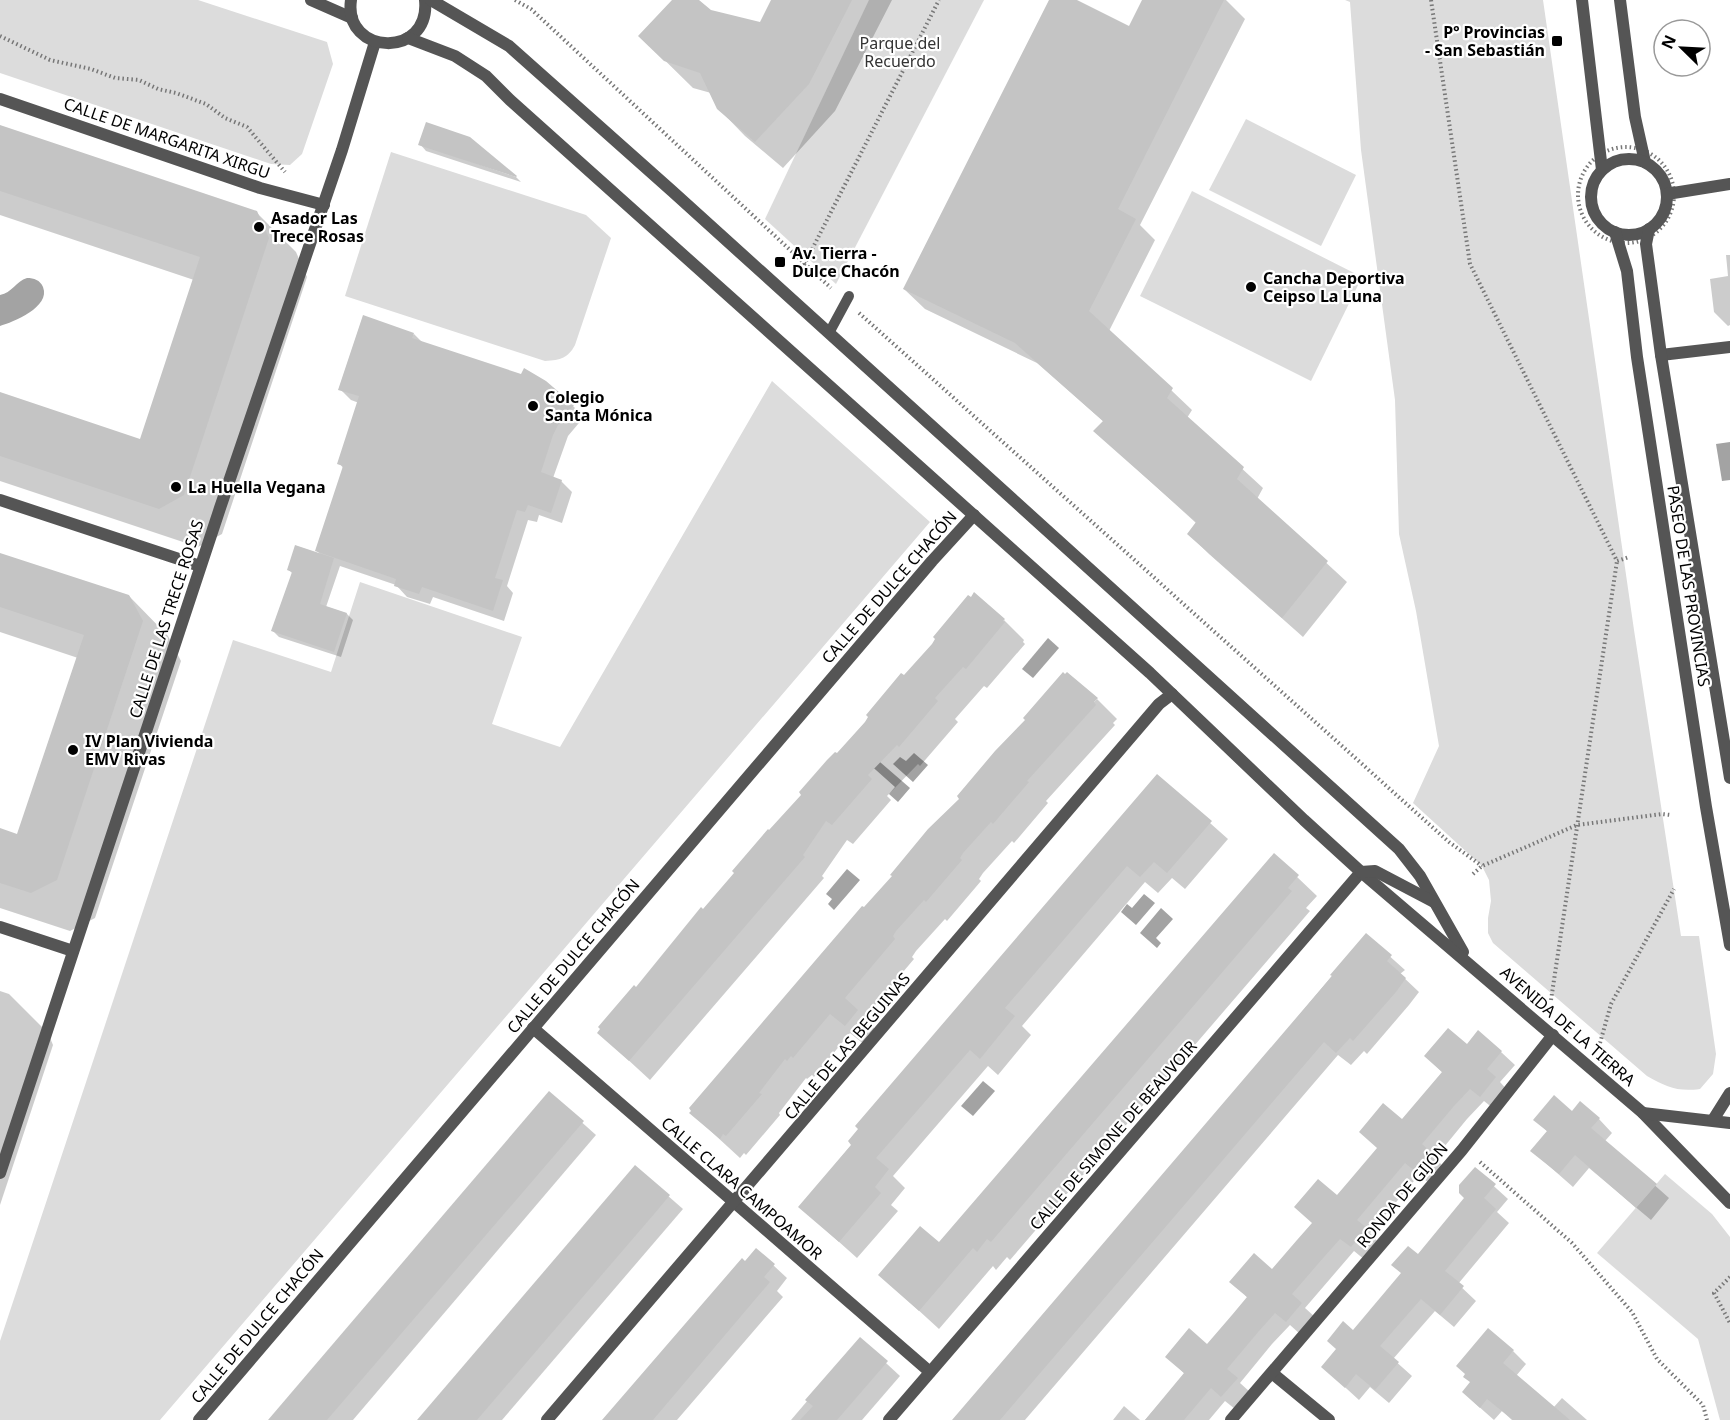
<svg xmlns="http://www.w3.org/2000/svg" width="1730" height="1420" font-family="'Noto Sans',sans-serif">
<style>
.green{fill:#dcdcdc}
.water{fill:#a3a3a3}
.shadow{fill:#0003}
.building{fill:#c4c4c4}
.lines{fill:none;stroke-linecap:round;stroke-linejoin:round}
.path{stroke:#777;stroke-width:4;stroke-dasharray:1.5 3;stroke-linecap:butt}
.service{stroke:#555;stroke-width:10}
.minor{stroke:#555;stroke-width:12}
.tertiary{stroke:#555;stroke-width:12}
.poi-dot{fill:#000;stroke:#fff;stroke-width:2}
.labels{text-anchor:middle;dominant-baseline:central;stroke-width:4.5;stroke-linejoin:round;paint-order:stroke}
.poi-label{font-size:16px;font-weight:bold;fill:#000;stroke:#fff;text-anchor:start}
.park-label{font-size:16px;fill:#333;stroke:#fff}
.street-label{font-size:16px;fill:#000;stroke:#fff}
</style>
<rect width="100%" height="100%" fill="#fff"/>
<g class="green">
<path d="M0,0H198L327,42L333,64L302,154L290,165L271,164L0,73Z"/>
<path d="M869,0H984L836,284L765,219Z"/>
<path d="M1345,0H1543L1634,630L1681,936H1699L1716,1054L1713,1074L1700,1089C1677,1092 1667,1087 1647,1076L1493,943L1488,933V918L1491,901L1489,880L1482,866L1413,803L1439,746L1416,611L1399,534L1395,400L1361,150L1350,2Z"/>
<path d="M1246,119L1356,175L1321,246L1209,190Z"/>
<path d="M391,152L586,215L611,238L575,345C568,358 561,360 545,361L345,296Z"/>
<path d="M1192,191L1362,277L1311,381L1140,296Z"/>
<path d="M772,381L930,522L160,1420H0V1341L233,640L331,672L360,582L522,637L492,724L560,747Z"/>
<path d="M1665,1174L1712,1214L1730,1237V1420H1720L1698,1339L1597,1253Z"/>
</g>
<g class="water">
<path d="M27,278C34,278 40,280 43,287C51,307 13,322 0,326V295C12,293 16,281 27,278Z"/>
<path d="M1730,442V480L1722,481L1716,444Z"/>
<path d="M1048,638L1059,648L1033,678L1022,669Z"/>
<path d="M914,753L928,765L913,782L893,764L900,757L906,761Z"/>
<path d="M873,756L910,788L898,802L889,794L895,787L867,762Z"/>
<path d="M847,869L860,880L834,910L828,904L832,899L826,894Z"/>
<path d="M1144,894L1155,903L1136,925L1121,912L1127,904L1132,908Z"/>
<path d="M1161,908L1173,919L1156,938L1161,943L1157,948L1140,933Z"/>
<path d="M983,1081L995,1091L973,1116L961,1106Z"/>
</g>
<g class="shadow">
<path d="M674,0H697L710,12L761,23L772,0H892L835,111L783,168L745,136L718,108L711,93L693,88L640,36Z"/>
<path d="M1051,0H1074L1130,28L1144,0H1226L1245,19L1140,225L1155,240L1109,331L1192,410L1187,418L1263,488L1257,499L1347,582L1303,637L1209,554L1189,534L1196,523L1095,431L1104,422L1037,363L925,309L904,289Z"/>
<path d="M0,127L256,212L296,252L307,277L222,534L198,547L0,481V394L141,441L194,280L0,215Z"/>
<path d="M420,144L516,177L521,182L426,151Z"/>
<path d="M1726,255H1730V325L1728,326L1714,312L1710,279L1728,276Z"/>
<path d="M414,334L424,344L573,406L584,417L568,436L553,478L561,481L572,492L562,523L539,515L537,522L528,520L507,586L513,593L504,621L433,597L430,604L407,597L396,585L340,566L326,607L347,614L353,620L341,657L279,637L273,631L293,574L289,570L322,556L317,551L344,469L339,463L359,403L351,400L340,389Z"/>
<path d="M0,554L129,596L168,636L181,661L95,918L70,931L0,908V830L18,836L78,658L0,632Z"/>
<path d="M1004,620L1024,640L1023,642L1025,644L987,688L984,686L955,719L958,722L920,766L918,764L887,796L891,800L853,844L847,840L822,876L824,878L650,1080L599,1033L904,677Z"/>
<path d="M1097,699L1117,719L1113,723L1115,725L1046,801L1048,803L1014,843L1012,841L983,873L979,879L981,881L947,921L945,919L916,951L912,957L914,959L864,1018L877,1031L865,1045L850,1033L814,1077L812,1075L807,1079L806,1078L779,1113L780,1115L746,1155L744,1153L740,1158L691,1113Z"/>
<path d="M1157,776L1228,839L1185,889L1172,878L1158,893L1145,882L1022,1026L1031,1035L998,1075L988,1066L893,1176L905,1188L891,1205L898,1211L857,1258L800,1207Z"/>
<path d="M1274,855L1317,896L1306,908L1310,911L1010,1260L1007,1257L996,1270L993,1266L939,1329L880,1275L939,1244Z"/>
<path d="M1366,935L1405,970L1400,974L1419,992L1409,1005L1367,1054L1364,1051L1351,1065L1338,1055L1025,1420H953L1226,1103Z"/>
<path d="M0,991L9,994L48,1033L53,1045L0,1205Z"/>
<path d="M1467,1046L1501,1052L1515,1065L1500,1082L1509,1092L1494,1109L1484,1101L1467,1119L1435,1158L1444,1167L1430,1184L1419,1175L1370,1233L1379,1243L1365,1260L1354,1251L1305,1308L1315,1317L1300,1334L1290,1325L1272,1344L1240,1383L1250,1392L1235,1409L1225,1401L1209,1420H1145L1185,1374L1167,1357L1207,1346L1248,1298L1245,1295L1273,1271L1337,1197L1443,1073L1426,1056Z"/>
<path d="M549,1093L596,1135L353,1420H270Z"/>
<path d="M1572,1113L1599,1119L1612,1133L1605,1141L1669,1198L1651,1220L1589,1168L1573,1187L1532,1151L1548,1132L1535,1120Z"/>
<path d="M635,1167L683,1209L502,1420H418Z"/>
<path d="M1475,1169L1508,1199L1497,1212L1509,1223L1458,1284L1476,1301L1454,1327L1435,1311L1393,1359L1412,1376L1389,1403L1370,1387L1359,1400L1323,1367L1466,1198Z"/>
<path d="M745,1263L773,1265L787,1278L777,1291L783,1297L677,1420H605Z"/>
<path d="M860,1339L900,1376L862,1420H791Z"/>
<path d="M1513,1351L1526,1364L1516,1376L1553,1408L1562,1398L1587,1420H1512L1502,1411L1494,1420L1477,1405L1464,1392Z"/>
<path d="M1124,1406L1140,1420H1113Z"/>
</g>
<g class="building">
<path d="M672,0H699L711,10L760,22L771,0H852L809,84L755,142L717,109L700,73L664,61L638,36Z"/>
<path d="M1049,0H1077L1129,26L1142,0H1224L1118,209L1136,219L1089,311L1173,388L1167,398L1244,467L1237,479L1328,561L1282,618L1187,534L1196,522L1093,431L1103,421L1015,343L903,289Z"/>
<path d="M426,122L470,137L517,176L516,177L418,145Z"/>
<path d="M0,125L257,211L269,238L184,495L159,509L0,456V392L140,439L200,257L0,191Z"/>
<path d="M363,315L414,333L412,338L521,374L524,368L546,381L574,405L558,425L553,435L541,472L562,480L551,513L528,505L525,512L517,510L495,578L503,580L493,611L422,587L419,594L394,586L396,579L315,551L343,466L337,464L359,396L338,390Z"/>
<path d="M295,545L334,558L320,604L347,613L334,652L271,631L292,572L287,570Z"/>
<path d="M0,553L129,595L143,621L57,880L31,893L0,883V828L17,834L84,635L0,607Z"/>
<path d="M974,592L1005,619L1003,621L1005,622L966,669L963,667L935,698L938,701L899,747L897,745L868,775L872,779L832,825L826,821L803,855L805,857L629,1061L597,1033L600,1029L598,1027L634,985L636,987L701,907L703,909L734,873L732,871L768,829L769,830L801,795L799,792L827,760L835,752L837,753L865,722L868,717L866,715L901,673L904,675L932,644L935,639L933,637L968,595L971,597Z"/>
<path d="M1063,672L1065,674L1067,672L1098,698L1094,702L1096,705L1027,781L1029,782L993,824L991,822L963,853L960,858L962,860L926,902L924,900L896,931L893,936L895,939L845,998L858,1010L845,1026L830,1014L793,1058L791,1056L787,1061L785,1059L759,1093L762,1094L726,1136L723,1134L720,1139L689,1113L691,1111L689,1108L862,906L864,907L892,876L890,875L928,829L959,799L957,796L995,751L1025,720L1023,718Z"/>
<path d="M1157,774L1212,821L1167,873L1154,862L1140,877L1127,866L1005,1008L1015,1016L980,1059L970,1050L876,1158L889,1169L875,1187L881,1193L839,1242L798,1207L851,1145L848,1141L858,1129L855,1126Z"/>
<path d="M1274,853L1299,875L1288,888L1292,891L991,1242L987,1239L977,1252L973,1248L919,1311L878,1275L920,1226L939,1242Z"/>
<path d="M1366,933L1392,955L1387,961L1406,978L1396,992L1353,1041L1350,1038L1336,1053L1324,1042L1000,1420H952L1332,976L1330,975Z"/>
<path d="M1448,1028L1467,1044L1478,1030L1502,1051L1487,1069L1496,1077L1480,1097L1470,1089L1454,1106L1422,1144L1432,1153L1416,1172L1405,1163L1357,1220L1367,1228L1351,1247L1340,1239L1324,1257L1292,1294L1302,1303L1286,1322L1275,1313L1259,1331L1227,1369L1238,1378L1221,1397L1211,1388L1184,1420H1145L1184,1373L1165,1357L1189,1328L1207,1344L1232,1315L1247,1297L1229,1282L1254,1253L1272,1269L1297,1240L1312,1223L1294,1207L1318,1179L1337,1195L1349,1181L1377,1148L1359,1132L1383,1103L1402,1119L1442,1072L1424,1056Z"/>
<path d="M549,1091L584,1121L327,1420H268Z"/>
<path d="M1554,1095L1572,1111L1580,1101L1600,1118L1591,1128L1657,1184L1636,1208L1575,1155L1559,1174L1530,1151L1547,1131L1533,1120Z"/>
<path d="M635,1165L670,1195L655,1213L477,1420H417Z"/>
<path d="M1475,1167L1496,1184L1484,1198L1496,1209L1445,1271L1464,1286L1440,1315L1421,1299L1380,1346L1399,1362L1375,1390L1356,1374L1345,1388L1321,1367L1336,1349L1327,1341L1343,1321L1353,1330L1401,1273L1391,1265L1408,1246L1418,1254L1464,1198L1459,1193V1185Z"/>
<path d="M756,1248L775,1264L764,1277L770,1282L653,1420H602L742,1258L745,1261Z"/>
<path d="M1488,1328L1514,1350L1503,1363L1570,1420H1513L1487,1399L1480,1408L1462,1392L1470,1382L1463,1377L1465,1374L1456,1366Z"/>
<path d="M860,1337L888,1361L837,1420H800L813,1406L805,1400Z"/>
</g>
<g class="lines">
<g class="path">
<path d="M515,0L531,9L831,288"/>
<path d="M1431,0L1470,264L1617,561L1629,557"/>
<path d="M0,36L50,60L91,69L115,78L139,80L158,89L176,93L206,104L225,118L247,127L285,172"/>
<circle cx="1626" cy="195" r="48"/>
<path d="M802,269L939,0"/>
<path d="M859,313L1449,842L1482,866"/>
<path d="M1473,874L1482,866L1577,825L1662,814L1671,815"/>
<path d="M1551,1000L1617,561"/>
<path d="M1600,1043L1611,1004L1674,889"/>
<path d="M1480,1162L1572,1243L1632,1312L1657,1359L1703,1405L1707,1420"/>
<path d="M1730,1277L1714,1293L1730,1323"/>
</g>
<path class="service" d="M829,333L849,296"/>
<g class="minor">
<path d="M0,99L260,188L324,205"/>
<path d="M1661,355L1730,347"/>
<path d="M0,500L200,566"/>
<path d="M0,927L73,951"/>
<path d="M533,1028L930,1372"/>
<path d="M0,1173L220,508L342,150L375,42"/>
<path d="M1272,1373L1329,1420"/>
<path d="M199,1420L932,561L974,515"/>
<path d="M547,1420L1159,704L1172,694"/>
<path d="M889,1420L1361,872"/>
<path d="M1231,1420L1462,1150L1553,1035"/>
</g>
<g class="tertiary">
<path d="M311,0L352,18"/>
<path d="M351,0C343,56 431,59 425,0"/>
<path d="M431,0L509,46L672,191L1399,849L1420,876L1463,952"/>
<path d="M1582,0L1602,170"/>
<path d="M1620,0L1635,117L1645,162"/>
<path d="M408,38L455,56L486,76L510,100L1150,673L1304,820L1361,872L1643,1113L1730,1203"/>
<circle cx="1629" cy="197" r="38"/>
<path d="M1667,194L1730,184"/>
<path d="M1649,229L1646,244L1661,355L1730,778"/>
<path d="M1615,232L1627,271L1637,357L1706,807L1730,945"/>
<path d="M1361,872L1375,871L1434,902"/>
<path d="M1643,1113L1730,1123"/>
<path d="M1713,1120L1730,1093"/>
</g>
</g>
<g class="poi-dot">
<rect x="1551" y="35" width="12" height="12" rx="3"/>
<circle cx="259" cy="227" r="6"/>
<rect x="774" y="256" width="12" height="12" rx="3"/>
<circle cx="1251" cy="287" r="6"/>
<circle cx="533" cy="406" r="6"/>
<circle cx="176" cy="487" r="6"/>
<circle cx="73" cy="750" r="6"/>
</g>
<g class="labels">
<g class="poi-label">
<text x="1545" y="32" text-anchor="end">Pº Provincias<tspan x="1545" dy="18">- San Sebastián</tspan></text>
<text x="271" y="218">Asador Las<tspan x="271" dy="18">Trece Rosas</tspan></text>
<text x="792" y="253">Av. Tierra -<tspan x="792" dy="18">Dulce Chacón</tspan></text>
<text x="1263" y="278">Cancha Deportiva<tspan x="1263" dy="18">Ceipso La Luna</tspan></text>
<text x="545" y="397">Colegio<tspan x="545" dy="18">Santa Mónica</tspan></text>
<text x="188" y="487">La Huella Vegana</text>
<text x="85" y="741">IV Plan Vivienda<tspan x="85" dy="18">EMV Rivas</tspan></text>
</g>
<g class="park-label">
<text x="900" y="43">Parque del<tspan x="900" dy="18">Recuerdo</tspan></text>
</g>
<g class="street-label">
<text transform="translate(167 138) rotate(19)">CALLE DE MARGARITA XIRGU</text>
<text transform="translate(1689 586) rotate(81)">PASEO DE LAS PROVINCIAS</text>
<text transform="translate(889 587) rotate(-49)">CALLE DE DULCE CHACÓN</text>
<text transform="translate(166 619) rotate(-72)">CALLE DE LAS TRECE ROSAS</text>
<text transform="translate(573 956) rotate(-50)">CALLE DE DULCE CHACÓN</text>
<text transform="translate(1568 1026) rotate(41)">AVENIDA DE LA TIERRA</text>
<text transform="translate(847 1046) rotate(-50)">CALLE DE LAS BEGUINAS</text>
<text transform="translate(1113 1135) rotate(-49)">CALLE DE SIMONE DE BEAUVOIR</text>
<text transform="translate(742 1188) rotate(41)">CALLE CLARA CAMPOAMOR</text>
<text transform="translate(1402 1195) rotate(-50)">RONDA DE GIJÓN</text>
<text transform="translate(257 1326) rotate(-50)">CALLE DE DULCE CHACÓN</text>
</g>
</g>
<g transform="translate(1682 48) rotate(294)"><circle r="28" fill="#ffffff" stroke="#999999" stroke-width="1.5"/>
<path d="M0-4.5L10 22L0 15L-10 22Z" fill="#000000"/>
<text y="-9" font-size="16" font-weight="bold" text-anchor="middle" fill="#000000">N</text>
</g>
</svg>
